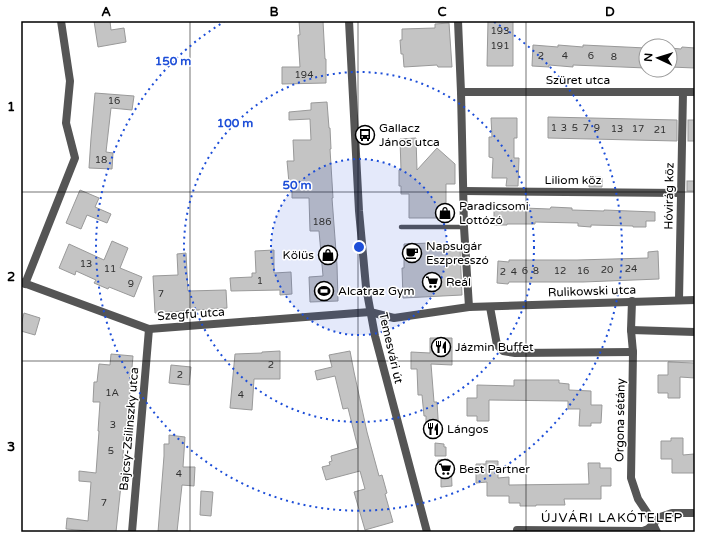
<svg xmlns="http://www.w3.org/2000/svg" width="716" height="553" font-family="'Varela Round',sans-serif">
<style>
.building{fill:#c4c4c4;stroke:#999}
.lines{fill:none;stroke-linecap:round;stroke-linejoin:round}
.service{stroke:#555;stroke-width:4.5}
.minor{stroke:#555;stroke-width:8}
.tertiary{stroke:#555;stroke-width:8}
.grid{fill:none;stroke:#000;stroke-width:1;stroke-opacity:0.55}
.ring{fill:none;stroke:#1d4ed8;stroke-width:2;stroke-dasharray:2 4}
.labels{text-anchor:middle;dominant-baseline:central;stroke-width:3;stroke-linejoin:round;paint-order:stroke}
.number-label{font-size:10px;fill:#313131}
.street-label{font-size:12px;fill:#000;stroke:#fff}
.poi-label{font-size:12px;fill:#000;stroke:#fff;text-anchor:start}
.neighbourhood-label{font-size:13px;letter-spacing:1px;fill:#000;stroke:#fff}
.centre{fill:#1d4ed8;stroke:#fff;stroke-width:2}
.ring-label{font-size:12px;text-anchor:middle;font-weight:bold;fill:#1d4ed8;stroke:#fff;stroke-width:3;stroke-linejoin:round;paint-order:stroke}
.neatline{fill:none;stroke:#000;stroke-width:1.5}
.grid-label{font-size:13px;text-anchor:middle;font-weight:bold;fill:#000}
</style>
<rect width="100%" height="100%" fill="#fff"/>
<g class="building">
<path d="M94,21H110L111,30L124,28L126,42L98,47Z"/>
<path d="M299,21H323L325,59H326V83L282,84V67H300L298,35H300Z"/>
<path d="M488,21H513V66H487Z"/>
<path d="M449,23L452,67H438L437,65L404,67L403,54H401L400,40H402V29L435,28V24Z"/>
<path d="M533,45L558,47V45L583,47V45L646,48V68L573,65V67L549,65V67L532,66Z"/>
<path d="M682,47L695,48V68L670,67V48L681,49Z"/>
<path d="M95,93L134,96L132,110L111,108L106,152L113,153L112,169L89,168L91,138Z"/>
<path d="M327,102L329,128H330L331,149H330L333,198H332L337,265L338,301L310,302L309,277L323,276L319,231H310L309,198H292V183H289L287,161H294L293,140H311L310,119L289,120V112L311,110V103Z"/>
<path d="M548,117L677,120V141L548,138Z"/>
<path d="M491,118H517V138H514V158H519L518,186H506L507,178H492L493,158L489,157V137H492Z"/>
<rect x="688" y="120" width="7" height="21"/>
<path d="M416,138L417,170L437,148L455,164V184H446V208H450V218H409V194H401V186H399V170H401L400,139Z"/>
<path d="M589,177H601V178H602V187H589Z"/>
<rect x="687" y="181" width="8" height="10"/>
<path d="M80,190L99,198L95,207L111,214L107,223L87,215L81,229L66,223Z"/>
<path d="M551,207L572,208V210L604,211V210L655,212V221H646V227H633V226L591,225V227L578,226V223L535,222V224H507V225H494V209L523,210V208L550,209Z"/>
<path d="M112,241L128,248L120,268L142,277L134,297L109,287L108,289L94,283L96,280L76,271L75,275L59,268L69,244L104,260Z"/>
<path d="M431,243V250L460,249L462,295L403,298L402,268H404V244Z"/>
<path d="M274,250V273L291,272L292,294L280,295V290L231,291L230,278L252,277V273H256L255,251Z"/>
<path d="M658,251L659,279L583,282H509L508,284L497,283L498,261L509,262V260H577L648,258V252Z"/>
<path d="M186,253L188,291L226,290L227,308L155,313L153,276L178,275L177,254Z"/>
<path d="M24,313L40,318L35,335L21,331V325Z"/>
<path d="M430,338H452V365L431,364L434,402H437L439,434L429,435V430H426V416H424L422,395H418L417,369H411V352L430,353Z"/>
<path d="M280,351V379H254L252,410L230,408L235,354L262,353V352Z"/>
<path d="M350,351L354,372L367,432L379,476L382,475L387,493L385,494L393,522L365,530L354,492L365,489L360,471L326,480L322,467L330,465L329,462L332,461L331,456L358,448L348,408L343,409L335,376L317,380L315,371L332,367L329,355Z"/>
<path d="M111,354L133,356L128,414L127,433H124L122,485H121L116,532H102L66,529L67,518L88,521L91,482L79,481V471L96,473L99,431H98L100,402H93L94,382H97L99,364L110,365Z"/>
<path d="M668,362L695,363V378L680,377V398H668V393H658V375H668Z"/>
<path d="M171,365L191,367L189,385L169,383Z"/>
<path d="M514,380H559V383L569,384V390L591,391V405H602L601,423H591V426H579L580,409H568V401L489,400V421H477V416H467V398H477V385L514,386Z"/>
<path d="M169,435L185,437L183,467H195L194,486L182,485L177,532H158L164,456V444H169Z"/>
<path d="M671,438H683V455L694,454L695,473H672V459H661V441H671Z"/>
<path d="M435,443L444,444V447H446V456H435Z"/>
<path d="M448,459V464H451L452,486L441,487V476H438V460Z"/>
<path d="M486,461H498V478L509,477V485L589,484L588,463H600V468H611V486H601V499H564L565,505H536V506H520V503H509V496H487V482L476,483V464H486Z"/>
<path d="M201,491L213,492L211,516L200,515Z"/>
</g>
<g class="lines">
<path class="service" d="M401,227H464"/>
<g class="minor">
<path d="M458,21L461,92L464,227L469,307"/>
<path d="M461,92H695"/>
<path d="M464,191L681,193"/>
<path d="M21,282L149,329L370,312L394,318L469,307L695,300"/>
<path d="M25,284L75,158L66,123L70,81L61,21"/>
<path d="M679,300L683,92"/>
<path d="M632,301L631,330L633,352L631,478L638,499L648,514L657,532"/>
<path d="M490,307L497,345L503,351L515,353L633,352"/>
<path d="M631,330L695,332"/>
<path d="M517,530L643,531L648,529L660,517L672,513H695"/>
<path d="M132,532L149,329"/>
</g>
<path class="tertiary" d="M349,21L359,211L366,287L375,336L427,532"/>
</g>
<path class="grid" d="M190,21V532M358,21V532M526,21V532M21,192H695M21,361H695"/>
<circle cx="359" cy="247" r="88" fill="#1d4ed8" fill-opacity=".12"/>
<g class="ring">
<circle cx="359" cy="247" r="88"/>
<circle cx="359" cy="247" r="175"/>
<path d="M494 22A263 263 0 1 1 224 22"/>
</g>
<defs>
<g id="bus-ring" transform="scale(1)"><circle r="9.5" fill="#fff" stroke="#000" stroke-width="1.5"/><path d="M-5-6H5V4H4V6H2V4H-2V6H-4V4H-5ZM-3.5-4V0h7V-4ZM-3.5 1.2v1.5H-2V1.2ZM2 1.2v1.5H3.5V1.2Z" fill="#000"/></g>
<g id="shop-ring" transform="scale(1)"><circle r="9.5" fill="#fff" stroke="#000" stroke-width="1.5"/><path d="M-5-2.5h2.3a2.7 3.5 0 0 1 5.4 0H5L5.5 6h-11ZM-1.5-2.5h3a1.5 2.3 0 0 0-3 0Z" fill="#000"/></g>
<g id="cafe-ring" transform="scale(1)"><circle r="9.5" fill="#fff" stroke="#000" stroke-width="1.5"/><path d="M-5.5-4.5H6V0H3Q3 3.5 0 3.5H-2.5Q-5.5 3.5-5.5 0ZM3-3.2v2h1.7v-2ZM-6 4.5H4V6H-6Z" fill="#000"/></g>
<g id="supermarket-ring" transform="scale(1)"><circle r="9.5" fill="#fff" stroke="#000" stroke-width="1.5"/><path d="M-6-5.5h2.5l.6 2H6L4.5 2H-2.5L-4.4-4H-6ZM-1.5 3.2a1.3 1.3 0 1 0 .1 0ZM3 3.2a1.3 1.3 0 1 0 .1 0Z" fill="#000"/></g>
<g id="stadium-ring" transform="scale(1)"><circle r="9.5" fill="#fff" stroke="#000" stroke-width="1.5"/><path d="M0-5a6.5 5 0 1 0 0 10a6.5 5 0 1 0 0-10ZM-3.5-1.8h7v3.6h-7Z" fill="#000"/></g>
<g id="restaurant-ring" transform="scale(1)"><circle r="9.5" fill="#fff" stroke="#000" stroke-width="1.5"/><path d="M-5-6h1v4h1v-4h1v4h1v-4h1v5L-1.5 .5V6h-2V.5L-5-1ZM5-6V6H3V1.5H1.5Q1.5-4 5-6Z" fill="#000"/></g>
</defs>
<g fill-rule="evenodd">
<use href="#bus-ring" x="365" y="135"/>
<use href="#shop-ring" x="445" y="213"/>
<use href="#cafe-ring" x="412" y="253"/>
<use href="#shop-ring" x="328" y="255"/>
<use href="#supermarket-ring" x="432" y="282"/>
<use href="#stadium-ring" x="324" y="291"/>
<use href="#restaurant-ring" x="441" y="347"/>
<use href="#restaurant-ring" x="433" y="429"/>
<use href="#supermarket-ring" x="445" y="469"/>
</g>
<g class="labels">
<g class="number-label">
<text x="500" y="31">193</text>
<text x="500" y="46">191</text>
<text x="541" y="56">2</text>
<text x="565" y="56">4</text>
<text x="591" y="56">6</text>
<text x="614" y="57">8</text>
<text x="304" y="75">194</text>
<text x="114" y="101">16</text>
<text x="554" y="128">1</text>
<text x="564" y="128">3</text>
<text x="575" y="128">5</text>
<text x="586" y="128">7</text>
<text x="597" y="128">9</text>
<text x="617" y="129">13</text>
<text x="638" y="129">17</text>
<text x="660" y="130">21</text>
<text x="101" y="160">18</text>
<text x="322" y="222">186</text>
<text x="86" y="264">13</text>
<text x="110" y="269">11</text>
<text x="631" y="269">24</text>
<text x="607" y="270">20</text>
<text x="525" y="271">6</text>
<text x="536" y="271">8</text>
<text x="560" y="271">12</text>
<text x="583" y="271">16</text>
<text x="503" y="272">2</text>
<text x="514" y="272">4</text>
<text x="260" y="281">1</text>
<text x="131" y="284">9</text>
<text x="161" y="294">7</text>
<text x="271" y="365">2</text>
<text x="180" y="375">2</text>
<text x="112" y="393">1A</text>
<text x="241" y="395">4</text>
<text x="113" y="425">3</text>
<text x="111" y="451">5</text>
<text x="179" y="474">4</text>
<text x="104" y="503">7</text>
</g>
<g class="street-label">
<text x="578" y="80">Szüret utca</text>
<text x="573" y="180">Liliom köz</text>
<text transform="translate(669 196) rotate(-89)">Hóvirág köz</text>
<text transform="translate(592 291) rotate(-2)">Rulikowski utca</text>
<text transform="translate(191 314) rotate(-4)">Szegfű utca</text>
<text transform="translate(391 348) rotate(77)">Temesvári út</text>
<text transform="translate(620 420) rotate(-89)">Orgona sétány</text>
<text transform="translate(129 429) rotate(-85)">Bajcsy-Zsilinszky utca</text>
</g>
<g class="poi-label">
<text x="379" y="128">Gallacz<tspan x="379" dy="14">János utca</tspan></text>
<text x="459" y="206">Paradicsomi<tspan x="459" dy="14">Lottózó</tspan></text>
<text x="426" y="246">Napsugár<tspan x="426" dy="14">Eszpresszó</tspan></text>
<text x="314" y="255" text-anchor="end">Kölüs</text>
<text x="446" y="282">Reál</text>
<text x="338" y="291">Alcatraz Gym</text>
<text x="455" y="347">Jázmin Buffet</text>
<text x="447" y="429">Lángos</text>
<text x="459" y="469">Best Partner</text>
</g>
<g class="neighbourhood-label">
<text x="612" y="518">ÚJVÁRI LAKÓTELEP</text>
</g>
</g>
<circle cx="359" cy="247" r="6" class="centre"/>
<g class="ring-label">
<text x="173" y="65">150 m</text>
<text x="235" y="127">100 m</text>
<text x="297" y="189">50 m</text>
</g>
<rect width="716" height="553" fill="none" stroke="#ffffff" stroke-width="44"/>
<g transform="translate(658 58) rotate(274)"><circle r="19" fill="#ffffff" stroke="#999999"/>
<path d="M0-3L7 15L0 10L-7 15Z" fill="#000000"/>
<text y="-6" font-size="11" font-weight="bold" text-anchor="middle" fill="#000000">N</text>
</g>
<rect x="22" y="22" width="672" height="509" class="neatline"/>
<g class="grid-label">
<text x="106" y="16">A</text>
<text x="274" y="16">B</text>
<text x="442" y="16">C</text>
<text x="610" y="16">D</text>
<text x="11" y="111">1</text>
<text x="11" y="281">2</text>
<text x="11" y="451">3</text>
</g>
</svg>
